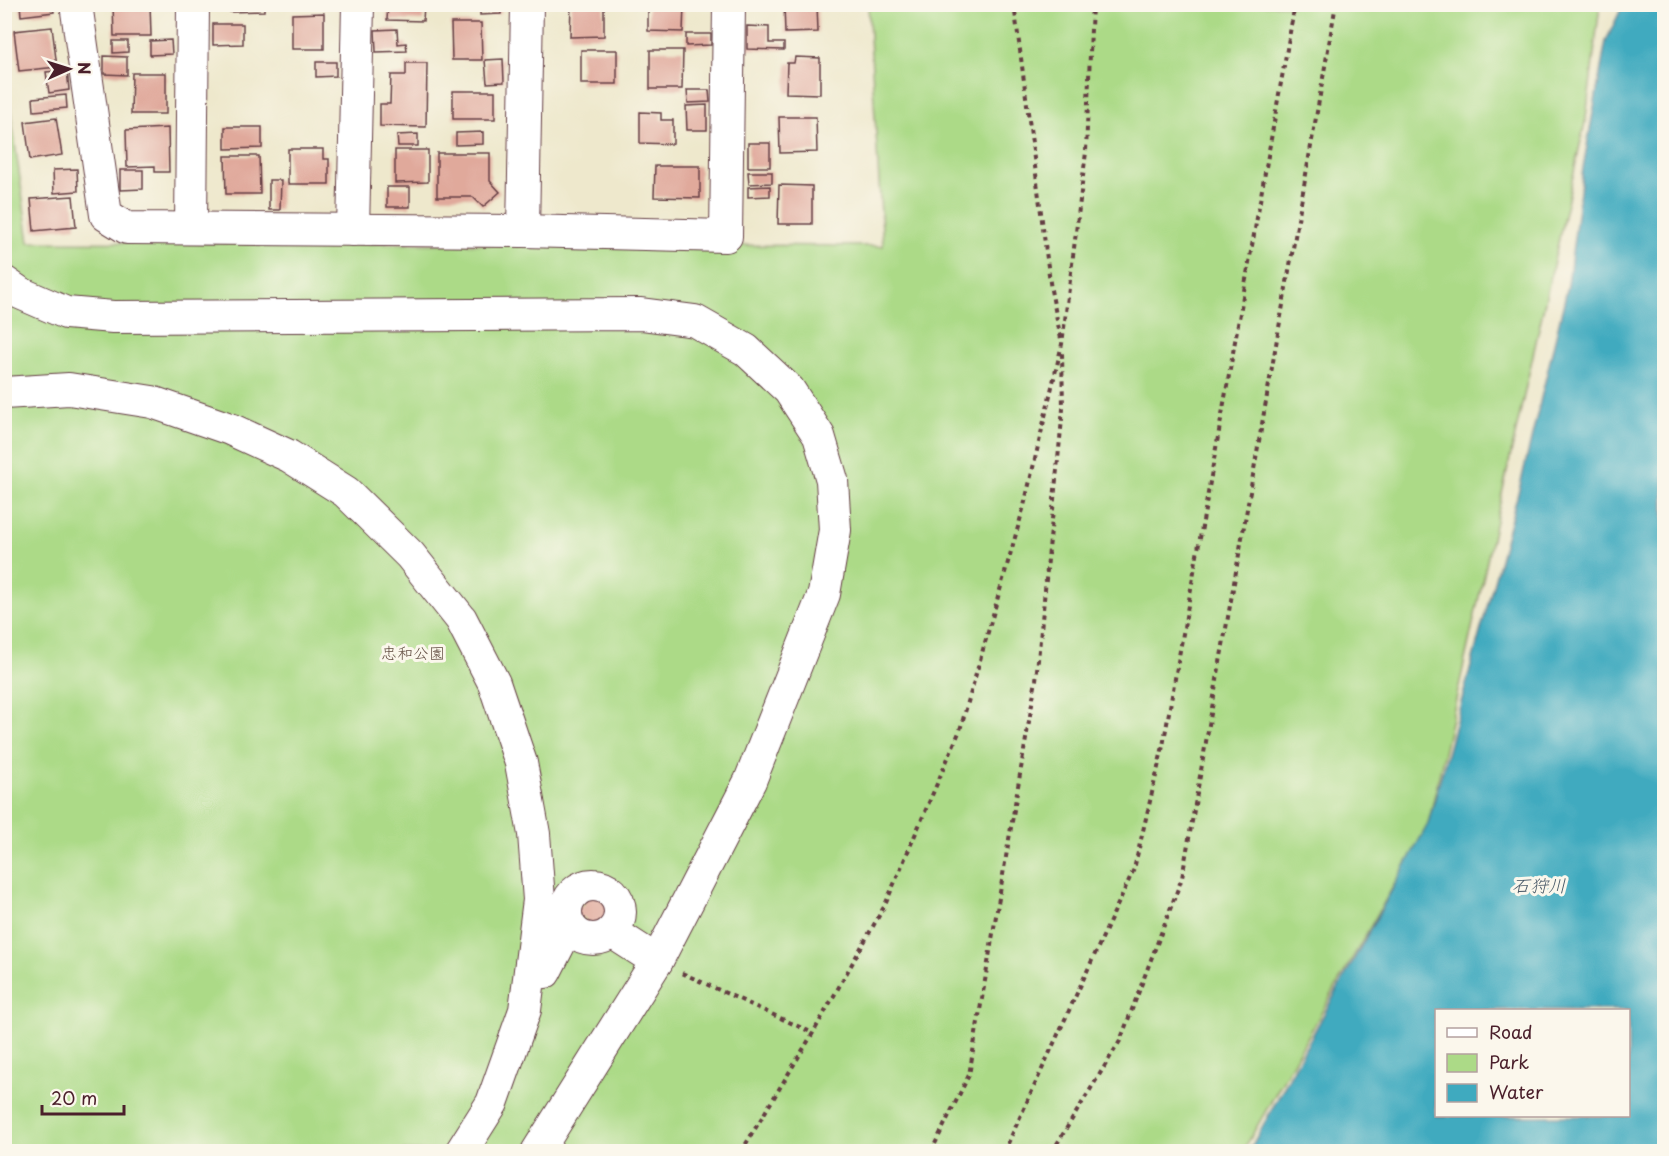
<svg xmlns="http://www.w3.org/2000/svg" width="1669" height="1156" font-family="'Playpen Sans','Klee One',sans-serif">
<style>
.green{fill:#acda87;stroke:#7b7c59;stroke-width:1.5}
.water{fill:#3faabf;stroke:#446475;stroke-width:1.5;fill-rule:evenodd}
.building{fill:#e0a99b}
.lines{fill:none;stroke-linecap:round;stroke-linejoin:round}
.street-casing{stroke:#633d43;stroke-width:34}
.path{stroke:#633d43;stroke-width:4;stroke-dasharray:4.5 4.5;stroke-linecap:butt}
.street{stroke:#fff;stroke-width:32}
.labels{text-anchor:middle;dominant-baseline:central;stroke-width:6;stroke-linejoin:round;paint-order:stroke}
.park-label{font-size:16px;fill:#624e42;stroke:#fbf7ec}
.water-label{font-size:18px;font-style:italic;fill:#465766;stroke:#fbf7ec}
</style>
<rect width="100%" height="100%" fill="#fbf7ec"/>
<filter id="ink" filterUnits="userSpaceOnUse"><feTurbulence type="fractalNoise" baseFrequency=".0167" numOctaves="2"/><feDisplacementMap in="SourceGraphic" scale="12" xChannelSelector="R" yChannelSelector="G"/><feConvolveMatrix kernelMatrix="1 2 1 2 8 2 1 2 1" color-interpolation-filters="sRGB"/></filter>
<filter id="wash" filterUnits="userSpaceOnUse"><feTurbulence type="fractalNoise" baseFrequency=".008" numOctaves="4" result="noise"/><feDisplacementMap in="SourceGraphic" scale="24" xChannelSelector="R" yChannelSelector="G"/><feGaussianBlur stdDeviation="1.35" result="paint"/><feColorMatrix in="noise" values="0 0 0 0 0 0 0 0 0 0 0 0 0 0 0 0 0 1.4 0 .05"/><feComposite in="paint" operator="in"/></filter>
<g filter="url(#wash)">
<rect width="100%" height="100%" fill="#eee8cc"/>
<path class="green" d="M868,5H1600L1586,118L1428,825L1243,1151H5L4,65L29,242L883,246Z"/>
<path class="water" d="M1623,5H1664V1151H1249L1428,824L1521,482L1568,285L1583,168L1606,41ZM1436,1010H1628V1116H1436Z"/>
<g id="blocks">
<g class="building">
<path d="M20,4H53L54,12L21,16Z"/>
<path d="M113,4H150L151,36H114Z"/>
<path d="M230,4H264V11L230,12Z"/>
<path d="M388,4H424L423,21L387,20Z"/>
<path d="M480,4H501V14L480,15Z"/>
<path d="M571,4H604V36L570,37Z"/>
<path d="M648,4H684L683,32L648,31Z"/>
<path d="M784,4H817L818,32L785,33Z"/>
<path d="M324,13V49H292V14Z"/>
<path d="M451,23H481L482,60H452Z"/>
<path d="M213,24H243V44L213,45Z"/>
<path d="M747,26L769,27V43H784V50L747,49Z"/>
<path d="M52,27L57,67L19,71L14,31Z"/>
<path d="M397,29L398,44L406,43L407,51L376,52L375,30Z"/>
<path d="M686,34H711V45L686,46Z"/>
<path d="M171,40L172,54L150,55V41Z"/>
<path d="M113,41H128V52L113,53Z"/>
<rect x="581" y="50" width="36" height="34"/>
<path d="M650,50H683L682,89H650Z"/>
<path d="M104,56L127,57V75L104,74Z"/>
<path d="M795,57L820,58V94L786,93L787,63H794Z"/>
<path d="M503,59L504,82L487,83L485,60Z"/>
<path d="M316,62H336V76L316,77Z"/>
<path d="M406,63H427L426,127L380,126V104H390L391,75H406Z"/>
<path d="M67,70L69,90L49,93L46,72Z"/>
<path d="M132,73H166V114H131Z"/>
<path d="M687,90H709L710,102L688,103Z"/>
<rect x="453" y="91" width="42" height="28"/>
<path d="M66,95L67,108L34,111L33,98Z"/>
<path d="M707,105V130H687L686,106Z"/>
<path d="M640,112L661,113V120H673V144L640,143Z"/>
<path d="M779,117H816L817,152L780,153Z"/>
<path d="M56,118L62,155L30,160L25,122Z"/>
<path d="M225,127H262V148L225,149Z"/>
<path d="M168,128L169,172H155V166L127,167L126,130Z"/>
<path d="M483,132V144L456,145V133Z"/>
<path d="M418,134V146H398L397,135Z"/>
<rect x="748" y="143" width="22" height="24"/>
<path d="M288,149H323V159H329V184H288Z"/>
<path d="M395,150H428V182L395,183Z"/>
<path d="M437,153H490V181L500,192L483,207L473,197H437Z"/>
<path d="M225,156H259L260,194H226Z"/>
<path d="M655,166H700V198L654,197Z"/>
<path d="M77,169L78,191L54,193L53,170Z"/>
<path d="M120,170H143V189L120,190Z"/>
<path d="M748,172H772V183L749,184Z"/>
<path d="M269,180H281L280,210H269Z"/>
<path d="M779,185L812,186V224H778Z"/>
<path d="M770,186V196L748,197V187Z"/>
<rect x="387" y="187" width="23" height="20"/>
<path d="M73,196L76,227L34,231L31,199Z"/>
<path d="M601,889L610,898L614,906V920L602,933L585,934V918H573V906L584,905V890Z"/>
</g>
</g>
</g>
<g filter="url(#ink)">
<use href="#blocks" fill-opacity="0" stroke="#633d43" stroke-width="1.5"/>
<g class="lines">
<g class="street-casing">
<g id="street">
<path d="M76,4L106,215L127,228L523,231L726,236L729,4"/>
<path d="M191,228L193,4"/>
<path d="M353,230L358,4"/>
<path d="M523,231L527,4"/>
<path d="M4,282L20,293L66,313L113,317L641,314L695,321L746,350L789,390L819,436L832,480L835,530L824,594L750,781L657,961L537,1152"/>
<path d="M4,393L69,389L152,402L230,429L289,456L346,492L410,555L461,619L494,683L521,763L534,834L539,900L525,1010L492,1103L461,1152"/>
<circle cx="593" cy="912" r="27"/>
<path d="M612,932L657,961"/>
<path d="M530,973L545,972L569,925"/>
</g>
</g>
<g class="path">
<path d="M1014,4L1051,290L1061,339"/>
<path d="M682,973L813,1033"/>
<path d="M741,1152L813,1033L885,905L960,730L1024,506L1062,344L1086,152L1092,4"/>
<path d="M931,1152L969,1075L1036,680L1063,409L1062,352"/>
<path d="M1004,1152L1134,869L1163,746L1295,4"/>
<path d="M1052,1152L1120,1041L1182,878L1336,4"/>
</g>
<use href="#street" class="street"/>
</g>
</g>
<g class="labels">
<g class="park-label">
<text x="413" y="652">忠和公園</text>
</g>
<g class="water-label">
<text x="1539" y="884">石狩川</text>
</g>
</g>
<rect width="1669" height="1156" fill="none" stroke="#fbf7ec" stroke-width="24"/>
<rect x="1435" y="1009" width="195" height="108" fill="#fbf7ec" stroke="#b4a19f" stroke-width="1.5"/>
<rect x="1447" y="1028" width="30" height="9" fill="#ffffff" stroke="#b4a19f" stroke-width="1.5"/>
<text x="1489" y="1039" font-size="18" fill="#4a1f2b">Road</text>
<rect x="1447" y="1054" width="30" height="18" fill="#acda87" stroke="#b4a19f" stroke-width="1.5"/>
<text x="1489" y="1069" font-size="18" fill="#4a1f2b">Park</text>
<rect x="1447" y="1084" width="30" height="18" fill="#3faabf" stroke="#b4a19f" stroke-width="1.5"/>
<text x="1489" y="1099" font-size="18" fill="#4a1f2b">Water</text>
<g transform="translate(69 69) rotate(87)" stroke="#fbf7ec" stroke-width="4.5" paint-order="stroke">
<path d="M0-4.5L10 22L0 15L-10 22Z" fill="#4a1f2b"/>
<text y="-9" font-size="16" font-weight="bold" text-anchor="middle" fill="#4a1f2b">N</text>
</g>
<path d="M42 1105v9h82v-9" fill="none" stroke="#4a1f2b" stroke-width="3"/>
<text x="51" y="1105" font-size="18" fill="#4a1f2b" stroke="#fbf7ec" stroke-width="4.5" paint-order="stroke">20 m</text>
</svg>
